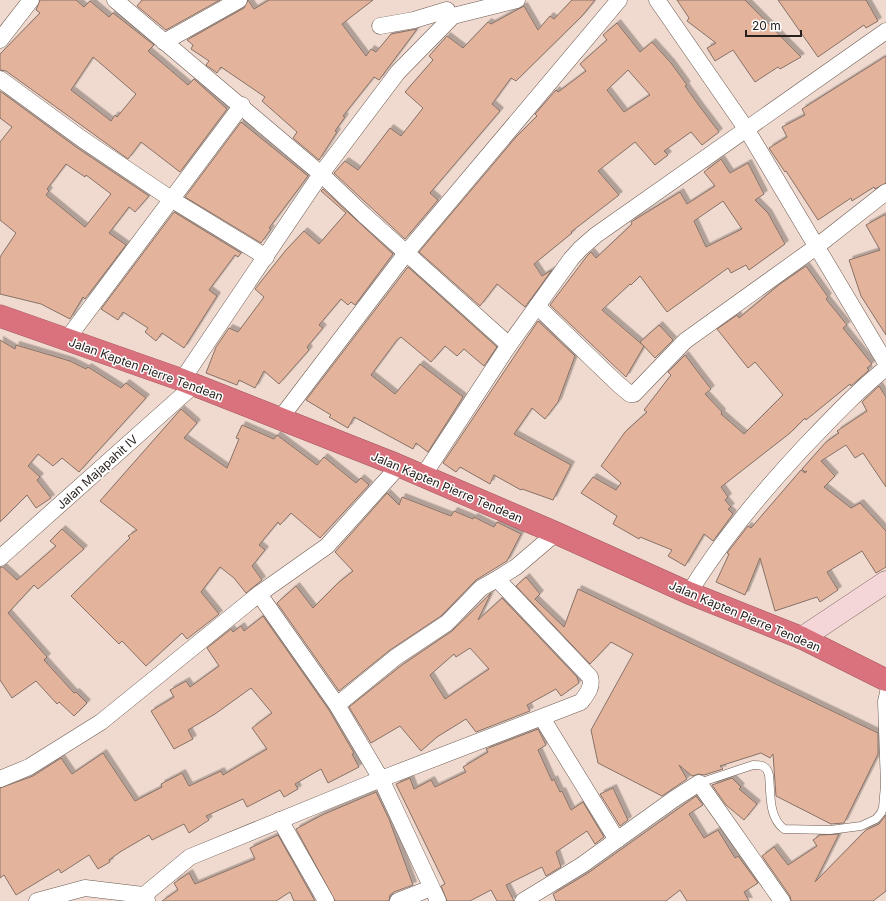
<svg xmlns="http://www.w3.org/2000/svg" width="886" height="901" font-family="Inter,sans-serif">
<style>
.building{fill:#e4b39b;stroke:#867269;fill-rule:evenodd;filter:url(#shadow)}
.lines{fill:none;stroke-linecap:round;stroke-linejoin:round}
.lane-casing{stroke:#6d5a51;stroke-width:9}
.street-casing{stroke:#6d5a51;stroke-width:17}
.secondary-casing{stroke:#6d5a51;stroke-width:23}
.highway-casing{stroke:#9c565c;stroke-width:23}
.lane{stroke:#fff;stroke-width:8}
.street{stroke:#fff;stroke-width:16}
.secondary{stroke:#f4d5d8;stroke-width:22}
.highway{stroke:#da727e;stroke-width:22}
.labels{text-anchor:middle;dominant-baseline:central;stroke-width:3;stroke-linejoin:round;paint-order:stroke}
.street-label{font-size:12px;fill:#29211d;stroke:#fff}
</style>
<defs>
<filter id="shadow"><feDropShadow dx="3.5" dy="-3.5" stdDeviation="0" flood-color="#0004"/></filter>
</defs>
<rect width="100%" height="100%" fill="#f0dacf"/>
<g class="building">
<path d="M40,0H76L84,7L90,1L109,17L113,13L154,45L148,51L188,85L194,79L227,109L180,172L141,142L128,159L6,71L0,70V54L40,13L36,10ZM93,57L136,94L117,117L115,115L111,121L71,90Z"/>
<path d="M142,0H220L166,30L137,6Z"/>
<path d="M248,0L254,9L269,0H373L342,24L366,56L371,49L376,52L391,34L417,29L379,80L374,77L343,116L345,117L335,131L337,132L319,160L293,138L297,132L262,101L265,97L221,67L217,73L206,65L209,61L191,49L193,45L187,40L244,8Z"/>
<path d="M572,0H595L582,16L516,81L511,78L492,104L500,111L430,193L438,200L405,239L334,173L345,161L358,170L390,128L401,136L423,108L405,92L433,60L429,56L447,36L463,48L488,22L491,24L524,6L538,30L550,16L554,19Z"/>
<path d="M677,0H745L801,57L780,69L778,67L755,82L733,50L715,61L707,48L716,43L687,21L689,18Z"/>
<path d="M778,0H866L878,21L866,28L864,25L818,57Z"/>
<path d="M617,23L640,52L652,42L671,63L687,85L685,86L700,107L719,132L702,145L691,132L664,151L668,155L655,165L635,142L598,171L619,195L571,232L572,233L534,264L542,276L552,270L525,307L497,284L480,306L419,252L516,137L537,116L535,114L556,90L558,92L586,71L580,64L607,40L603,35ZM628,70L650,95L624,112L607,90Z"/>
<path d="M886,56V183L875,189L874,187L852,201L851,198L818,220L786,171L785,172L769,148L787,137L782,127L805,115L802,109Z"/>
<path d="M0,91L76,147L149,196L135,212L129,207L109,233L126,245L85,299L83,297L70,319L41,304L0,294V257L16,233L0,220V142L12,127L0,118ZM66,164L85,177L86,175L111,194L85,227L46,195L49,191L47,189Z"/>
<path d="M241,122L308,176L269,228L271,229L261,243L185,197Z"/>
<path d="M721,159L730,173L748,163L764,194L755,200L768,213L785,244L749,270L746,265L731,273L728,268L667,312L640,276L631,285L630,284L602,310L644,346L626,377L550,305L587,256L591,252L596,258L632,224L631,222L680,192L687,204L715,186L704,172ZM723,201L742,229L706,247L694,221Z"/>
<path d="M323,189L393,254L355,305L351,302L348,305L341,299L319,325L323,328L307,347L309,350L279,384L264,371L255,388L239,380L237,385L206,373L216,347L229,328L238,332L264,297L255,289L286,250L304,231L319,244L346,213L321,191Z"/>
<path d="M174,212L241,253L238,257L235,255L209,290L217,296L184,348L162,333L156,341L145,332L148,328L123,312L118,320L101,309Z"/>
<path d="M886,214V335L861,296L849,260L880,250L866,225Z"/>
<path d="M806,266L828,297L826,299L847,325L843,328L872,364L867,368L869,370L851,386L850,384L806,420L805,418L790,433L721,487L728,497L725,500L731,507L728,509L733,514L713,541L704,534L685,566L668,556L672,550L640,537L639,539L613,524L617,516L581,493L593,477L616,490L621,483L601,466L625,432L647,412L644,410L671,375L668,372L685,355L711,389L705,394L722,412L721,414L744,434L783,395L755,362L748,368L717,329L737,315L739,318L780,284Z"/>
<path d="M408,267L497,347L484,366L464,349L457,356L445,346L431,362L401,337L397,340L371,375L395,394L420,364L463,397L428,452L416,443L413,449L354,417L348,428L329,417L331,415L306,400Z"/>
<path d="M538,321L575,356L558,402L545,419L532,408L514,434L571,465L553,500L522,489L521,490L494,475L490,484L460,467L456,472L443,463Z"/>
<path d="M659,325L673,340L655,358L640,342Z"/>
<path d="M0,340L15,349L16,345L70,361L86,369L88,367L121,388L126,383L146,398L79,472L62,458L53,466L38,454L28,466L40,477L37,480L51,498L36,508L27,495L0,522Z"/>
<path d="M879,386L886,397V487L863,453L855,458L846,445L821,461L835,476L824,487L851,508L860,503L886,531V567L876,573L862,551L827,572L838,590L820,602L817,597L775,611L760,558L745,595L716,582L729,554L727,553L748,526L751,528L801,470L805,473L807,471L805,472L802,469L826,442L839,433L837,431L867,411L862,402Z"/>
<path d="M181,409L197,423L184,438L227,468L239,439L236,438L242,425L274,439L277,435L317,465L324,457L356,483L361,478L369,485L320,538L291,513L280,525L278,522L259,545L265,550L252,566L262,580L246,593L234,578L220,567L201,592L219,614L187,639L182,633L146,666L122,641L119,644L71,596L130,538L128,536L137,530L100,501Z"/>
<path d="M387,493L399,505L402,497L451,516L454,511L473,519L474,517L494,527L497,522L521,534L507,561L476,580L441,616L390,650L339,691L277,603L296,586L313,608L338,583L353,571L335,552Z"/>
<path d="M62,529L84,549L38,589L34,585L8,613L47,657L44,660L74,693L76,692L87,703L74,716L59,702L57,704L36,681L12,698L0,680V567H3L17,580L56,546L50,541Z"/>
<path d="M526,577L540,594L535,599L564,627L578,589L878,733V754L844,823L831,824L776,796L773,754L770,758L761,753L720,766L723,769L704,775L699,774L692,776L679,765L687,779L662,796L598,763L591,730L633,654L611,642L590,664L516,586Z"/>
<path d="M491,593L478,620L502,598L577,677L579,683L561,696L556,689L527,705L530,711L476,732L466,719L437,737L421,751L400,726L371,743L349,707L402,665L452,631ZM470,648L489,669L445,699L430,675L454,654L456,657Z"/>
<path d="M263,616L329,710L354,753L352,754L359,767L328,783L321,769L295,784L298,789L284,797L280,790L247,807L243,799L206,816L209,820L189,833L184,824L152,840L149,835L120,852L109,860L110,862L98,869L89,855L61,873L59,869L16,895L4,875L0,878V788L33,776L61,758L72,774L103,753L135,801L162,787L161,784L182,773L189,786L221,771L223,775L267,749L252,728L272,713L251,688L215,714L188,730L193,739L174,749L151,711L174,697L170,690L186,681L190,687L219,666L207,648L231,629L233,632L241,626L244,631Z"/>
<path d="M538,729L546,745L538,750L552,781L554,779L560,792L562,791L571,810L583,802L604,837L595,844L587,831L556,852L561,867L546,876L542,867L506,885L514,901H497L491,890L470,901H447L441,886L445,884L396,784L410,778L414,789L431,780L435,787L466,772L463,767L488,752L486,749Z"/>
<path d="M732,778L741,787L739,789L757,804L744,820L726,805L712,785Z"/>
<path d="M613,788L628,820L620,826L600,794Z"/>
<path d="M376,792L389,819L413,885L394,892L390,895L389,901H335L296,829L322,815Z"/>
<path d="M696,796L703,805L689,814L704,838L718,830L735,858L738,856L758,883L744,892L749,901H687L680,890L666,901H556L553,894L588,873Z"/>
<path d="M886,815V891L873,901H791L790,896L762,856L774,847L788,865L817,846L813,840L820,835L839,834L815,882L866,830L879,824Z"/>
<path d="M278,835L315,901H294L290,892L276,901H162L178,890L174,883L189,873L195,884L255,859L250,848Z"/>
</g>
<g class="lines">
<g class="lane-casing">
<path id="lane" d="M699,783L753,765C762,765 767,766 769,775C771,793 768,817 784,829L830,830L861,826L876,819L881,813L883,808L885,785L882,701L886,683"/>
</g>
<g class="street-casing">
<g id="street">
<path d="M115,0L321,174L364,215L509,345"/>
<path d="M657,0L747,130L886,363"/>
<path d="M380,26L414,20L447,10"/>
<path d="M0,40L31,0"/>
<path d="M164,42L239,0"/>
<path d="M0,79L82,139L171,199L266,257"/>
<path d="M537,306L618,384L630,394H634L685,341L816,247L886,192"/>
<path d="M67,339L242,105"/>
<path d="M182,380L321,174L398,72L453,16L517,0"/>
<path d="M279,420L407,252L619,0"/>
<path d="M423,476L509,345L571,259L580,249L596,235L886,31"/>
<path d="M0,558L194,385"/>
<path d="M689,593C722,539 762,492 805,446C831,419 857,391 886,368"/>
<path d="M259,594L337,705L381,779L438,901"/>
<path d="M337,705L396,657L447,623L481,588L497,579"/>
<path d="M542,718L617,840"/>
<path d="M0,779L29,767L101,722L259,594L327,546L399,466"/>
<path d="M280,820L326,901"/>
<path d="M37,901L85,888L143,895L147,900"/>
<path d="M137,901L190,857L381,779L581,702C587,694 593,687 590,677L497,579L516,567L556,533"/>
<path d="M398,901L431,888"/>
<path d="M523,901L582,865L674,799L699,783L782,901"/>
</g>
</g>
<g class="secondary-casing">
<path id="secondary" d="M802,638L886,582"/>
</g>
<g class="highway-casing">
<path id="highway" d="M0,316L182,380L395,464L556,533L689,593L802,638L886,680"/>
</g>
<use href="#lane" class="lane"/>
<use href="#street" class="street"/>
<use href="#secondary" class="secondary"/>
<use href="#highway" class="highway"/>
</g>
<g class="labels">
<g class="street-label">
<text transform="translate(146 369) rotate(20)">Jalan Kapten Pierre Tendean</text>
<text transform="translate(97 472) rotate(-42)">Jalan Majapahit IV</text>
<text transform="translate(447 487) rotate(23)">Jalan Kapten Pierre Tendean</text>
<text transform="translate(745 616) rotate(23)">Jalan Kapten Pierre Tendean</text>
</g>
</g>
<path d="M746 30v6h55v-6" fill="none" stroke="#29211d" stroke-width="2"/>
<text x="752" y="30" font-size="12" fill="#29211d" stroke="#ffffff" stroke-width="3" paint-order="stroke">20 m</text>
</svg>
